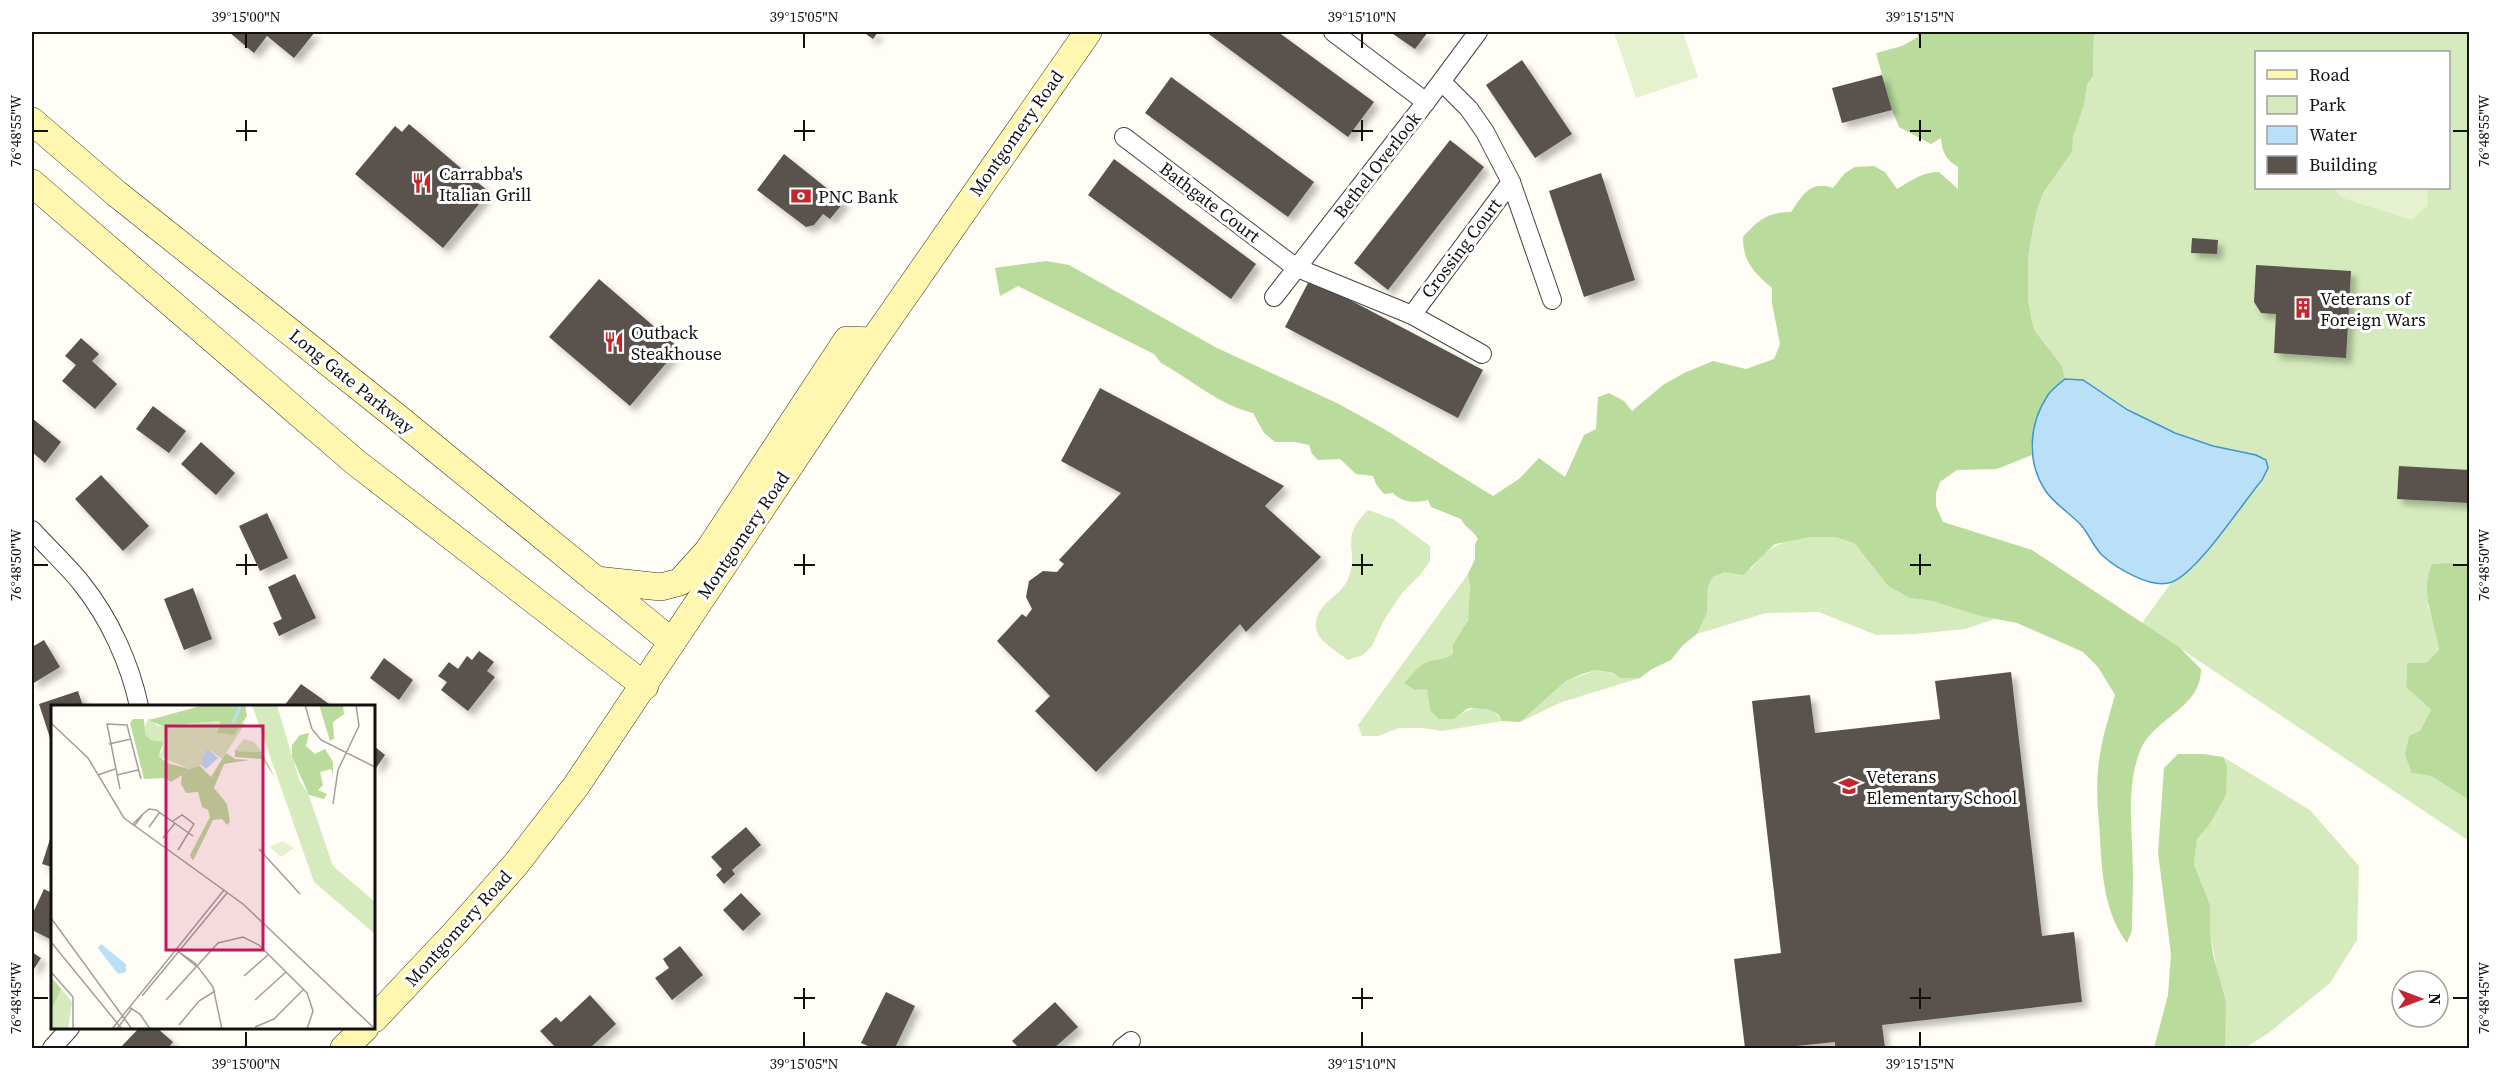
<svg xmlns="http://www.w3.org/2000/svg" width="2501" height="1080" font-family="'Source Serif 4',serif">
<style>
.green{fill:#d5ebbd;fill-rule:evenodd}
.forest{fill:#b9dc9c}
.pitch{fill:#e6f2cf}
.water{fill:#b9e0f7;stroke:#3f96cf;stroke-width:1.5}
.building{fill:#5a524d;filter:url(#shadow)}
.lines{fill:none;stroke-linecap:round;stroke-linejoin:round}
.street-casing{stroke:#444;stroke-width:20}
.secondary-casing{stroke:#333;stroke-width:28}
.street{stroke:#fff;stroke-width:18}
.secondary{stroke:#fff6b0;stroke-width:27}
.ticks{fill:none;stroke:#111;stroke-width:2}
.labels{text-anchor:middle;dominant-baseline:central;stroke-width:6;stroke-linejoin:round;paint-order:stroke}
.street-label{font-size:18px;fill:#111;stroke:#fff}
.poi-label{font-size:18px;fill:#111;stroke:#fff;text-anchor:start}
.inset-river{fill:none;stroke:#b9e0f7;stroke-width:3}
.inset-road{fill:none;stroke:#a09f9a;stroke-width:1.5}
.view{fill:#c2185b;fill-opacity:0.15;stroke:#c2185b;stroke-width:3}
.inset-edge{fill:none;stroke:#111;stroke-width:3}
.neatline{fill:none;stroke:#111;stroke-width:2}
.ticks-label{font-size:15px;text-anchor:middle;fill:#111}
</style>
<defs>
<filter id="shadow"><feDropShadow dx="5.5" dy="5.5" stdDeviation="3" flood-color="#0004"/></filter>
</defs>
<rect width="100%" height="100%" fill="#fffdf5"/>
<g class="green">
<path d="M2094,32H2469V570L2467,567L2428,606L2436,632L2439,651L2426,663H2407L2406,687L2431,710L2420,731L2412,773L2431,776L2469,800V841L2142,623L2171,583L2193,568L2262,480L2213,446L2151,423L2083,380L2065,379L2062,366L2035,331L2032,322L2028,299V257L2036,214L2043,193L2072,152V136L2084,105L2087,85L2093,76ZM2256,52H2448V188H2256Z"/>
<path d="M1368,510L1393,519L1430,546V561L1420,575L1402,593L1384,620L1372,646L1363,655L1348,660C1338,652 1317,641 1316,628C1314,603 1340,598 1348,579C1361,551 1337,540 1368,510Z"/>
<path d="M1811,537H1836L1854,543L1888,586L1910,598L1932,601L1995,619L1965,629L1915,634L1876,635L1819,612L1766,613L1697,634L1707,613L1708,586L1713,577L1725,572L1751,569C1772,543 1779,543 1811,537Z"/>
<path d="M1468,574C1470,588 1472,604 1468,618C1464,631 1453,639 1453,654C1444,660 1440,658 1430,661C1420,663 1411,675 1404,683L1427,689L1430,710L1454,719C1469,706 1490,702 1502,721L1442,731L1424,728H1399L1378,736H1362L1358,725Z"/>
<path d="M1596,670C1613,673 1623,678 1640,678L1562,702L1520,722L1566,681Z"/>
<path d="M2223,757L2310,810L2359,866L2357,940L2330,983L2270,1032L2245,1048H2225L2218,976L2210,932V905L2194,864L2197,839L2209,825L2227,766Z"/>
</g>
<g class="forest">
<path d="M1917,32H2094L2093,76L2087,85L2084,105L2073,136L2072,152L2043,193L2036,214L2028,257V299L2032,322L2035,331L2062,366L2065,379L2049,393L2031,445L2032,455L1997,469L1957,470L1940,482L1936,493V506L1943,522L2032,550L2179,647L2201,669C2201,709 2154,717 2140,751C2125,789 2133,835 2133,875C2133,893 2132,912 2132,930L2127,943C2101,908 2102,864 2099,823C2097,799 2096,777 2100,754C2103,734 2110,714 2115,695L2098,667L2083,652L2017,623L1981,616L1932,601L1910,598L1888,586L1854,543L1835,537H1811L1775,544L1743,575L1725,572L1713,577L1708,586L1707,613L1697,634L1683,645L1671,660L1652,669L1640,678H1621L1613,673L1596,670L1582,674L1566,681L1520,722L1502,721L1498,714L1487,709L1468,708L1454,719H1439L1430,710L1427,689L1415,690L1404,683C1411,675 1420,663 1430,661C1440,658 1444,660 1453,654V645L1468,620L1470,588L1468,574L1475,559V544L1478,539C1473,530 1465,528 1461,519L1431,507L1428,500C1416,503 1402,503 1393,493L1384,494L1376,484L1373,476L1356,474L1340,459L1318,460L1312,454L1309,445L1294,442H1275L1264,433L1253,413C1219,405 1192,380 1161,363L1154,354L1018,286L1000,296L995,268L1046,261L1069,265L1217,348L1339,404L1384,429L1493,496L1519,479L1539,458L1565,477L1584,435L1596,429L1598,397L1609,393L1624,401L1632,411L1663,385L1684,373L1713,361L1746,369L1774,359L1780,344L1772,303V288C1754,272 1743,263 1743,237C1758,220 1768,212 1791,212C1803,195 1810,180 1833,188L1845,173L1855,167L1874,166L1885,172L1897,189C1912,180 1922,172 1939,172L1958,189V167C1946,160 1942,152 1941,138L1931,144L1899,127L1892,110L1876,53L1902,46L1918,37Z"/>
<path d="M2452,563L2467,567L2469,570V800L2431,776L2412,773L2405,755L2409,736L2420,731L2431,710L2406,687L2407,663H2426L2439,650C2435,622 2419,592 2432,564Z"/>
<path d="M2178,754H2203L2223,757L2227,766L2226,795L2209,825L2197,839L2194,864L2210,905V932L2213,955L2226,1002L2225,1048H2154L2168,995L2171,954L2158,853L2164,768Z"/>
</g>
<g class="pitch">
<path d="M1614,32H1683L1698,77L1636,98Z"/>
<path d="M2333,188H2427L2428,205L2412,220L2342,198Z"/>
</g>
<path class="water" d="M2065,379L2083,380L2128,410L2175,433L2213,446L2256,455L2266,460L2268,468L2262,480C2241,505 2198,572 2172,582C2152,590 2116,568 2102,555C2093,546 2089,534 2081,525C2070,513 2053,503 2045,490C2026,461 2029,423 2048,395C2052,389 2059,384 2065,379Z"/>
<g class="building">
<path d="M231,32H315L294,58L267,36L254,53L230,33Z"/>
<path d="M863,32H878L873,39Z"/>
<path d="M1206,32H1278L1374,102L1348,137Z"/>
<path d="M1390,32H1428L1415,49Z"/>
<path d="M1522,60L1572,134L1535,158L1486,85Z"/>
<path d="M1882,75L1892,110L1842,123L1832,88Z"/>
<path d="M1171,77L1314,182L1288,217L1145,113Z"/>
<path d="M409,124L489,192L443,248L355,174L395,126L402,132Z"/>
<path d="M1450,140L1484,167L1388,290L1354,263Z"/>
<path d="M784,154L844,202L830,219L823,214L814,225L806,227L757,190Z"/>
<path d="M1114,159L1256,264L1231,299L1088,195Z"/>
<path d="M1601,173L1635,280L1584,297L1549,191Z"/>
<path d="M2192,238L2218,240L2217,254L2191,253Z"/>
<path d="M2256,265L2351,271L2346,358L2274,353L2276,314L2261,313L2254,302Z"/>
<path d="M599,279L679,348L630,406L549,337Z"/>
<path d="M1310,279L1483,370L1458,418L1285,327Z"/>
<path d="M81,338L99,354L92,361L117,384L95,409L62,381L76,365L65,356Z"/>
<path d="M1100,388L1284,486L1265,506L1321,557L1246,632L1240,624L1096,772L1035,711L1050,696L997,641L1022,614L1026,617L1032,609L1026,597L1029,581L1043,571L1057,572L1064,564L1059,560L1121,493L1061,461Z"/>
<path d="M153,406L186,431L169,453L136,429Z"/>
<path d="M32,418L61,442L45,463L32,452Z"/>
<path d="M201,442L235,473L216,495L181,464Z"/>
<path d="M2399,466L2469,470V503L2397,499Z"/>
<path d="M101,475L149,526L123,551L75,499Z"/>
<path d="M267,513L288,558L260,571L239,526Z"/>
<path d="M295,574L316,618L279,636L273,623L282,619L268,587Z"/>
<path d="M193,588L212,639L184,650L164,599Z"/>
<path d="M44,640L60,667L32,684V647Z"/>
<path d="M479,651L494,662L487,671L495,677L468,711L441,690L447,682L438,676L449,662L458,669L467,656L472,660Z"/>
<path d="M384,658L413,680L399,700L370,678Z"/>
<path d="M2011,672L2042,936L2074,932L2082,1002L1882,1025L1885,1048H1835V1042L1777,1048H1745L1734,959L1781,953L1752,701L1810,695L1815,733L1940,719L1935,681Z"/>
<path d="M301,684L332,706H284Z"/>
<path d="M78,691L83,706H52V744L39,704Z"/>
<path d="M374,746L385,755L374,771Z"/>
<path d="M746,827L761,845L732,870L735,874L724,884L716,875L722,869L711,857Z"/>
<path d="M52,833V867L42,864Z"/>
<path d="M44,889L52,893V940L32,930V915Z"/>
<path d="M741,893L761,914L743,931L723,910Z"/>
<path d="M680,946L703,975L672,1000L655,978L669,968L663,959Z"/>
<path d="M32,952L41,958L32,972Z"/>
<path d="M886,992L915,1006L895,1048H873L861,1043Z"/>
<path d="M590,995L616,1024L590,1048H556L540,1031L556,1017L561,1022Z"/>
<path d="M1055,1002L1078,1027L1054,1048H1019L1012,1041Z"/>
<path d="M139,1028H157L173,1042L168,1048H120Z"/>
</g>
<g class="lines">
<g class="street-casing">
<g id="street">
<path d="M1333,32L1426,102"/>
<path d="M1124,137L1295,267L1412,315L1511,182L1485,132L1469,109L1442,82"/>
<path d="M1511,182L1552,300"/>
<path d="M1274,297L1426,102L1478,32"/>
<path d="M1412,315L1482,354"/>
<path d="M32,530C48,548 67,565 82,584C110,619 130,664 139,706"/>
<path d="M52,1048L70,1028"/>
<path d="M1122,1048L1131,1041"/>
</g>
</g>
<g class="secondary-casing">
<g id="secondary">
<path d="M32,121L117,194L398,418L672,642"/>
<path d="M32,183L354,461L645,686"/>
<path d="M596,580L661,587L680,582L708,551L847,340L873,341"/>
<path d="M374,1019L456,932L516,864L576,786L873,341L1088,32"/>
<path d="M344,1048L365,1028"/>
</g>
</g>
<use href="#street" class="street"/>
<use href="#secondary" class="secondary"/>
</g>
<path class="ticks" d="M246,33V48M804,33V48M1362,33V48M1920,33V48M246,120V141M804,120V141M1362,120V141M1920,120V141M33,131H48M236,131H257M794,131H815M1352,131H1373M1910,131H1931M2453,131H2468M246,554V575M804,554V575M1362,554V575M1920,554V575M33,565H48M236,565H257M794,565H815M1352,565H1373M1910,565H1931M2453,565H2468M804,988V1009M1362,988V1009M1920,988V1009M33,998H48M794,998H815M1352,998H1373M1910,998H1931M2453,998H2468M246,1032V1047M804,1032V1047M1362,1032V1047M1920,1032V1047"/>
<defs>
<g id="restaurant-bare" transform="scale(1.62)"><path d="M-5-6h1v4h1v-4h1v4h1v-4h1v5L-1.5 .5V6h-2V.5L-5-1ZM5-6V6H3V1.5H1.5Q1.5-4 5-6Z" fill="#c4262e" stroke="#fff" stroke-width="2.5" paint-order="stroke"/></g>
<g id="bank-bare" transform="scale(1.62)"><path d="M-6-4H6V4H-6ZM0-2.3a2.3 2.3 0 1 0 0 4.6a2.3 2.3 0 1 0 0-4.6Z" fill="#c4262e" stroke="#fff" stroke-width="2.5" paint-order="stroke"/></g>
<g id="building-bare" transform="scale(1.62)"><path d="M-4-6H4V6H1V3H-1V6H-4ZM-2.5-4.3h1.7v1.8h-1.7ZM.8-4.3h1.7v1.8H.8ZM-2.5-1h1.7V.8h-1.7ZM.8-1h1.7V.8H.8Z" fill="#c4262e" stroke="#fff" stroke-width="2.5" paint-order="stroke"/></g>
<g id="school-bare" transform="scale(1.62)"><path d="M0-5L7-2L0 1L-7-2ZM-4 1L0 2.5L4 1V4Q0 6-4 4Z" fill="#c4262e" stroke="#fff" stroke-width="2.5" paint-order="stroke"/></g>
</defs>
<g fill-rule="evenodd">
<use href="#restaurant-bare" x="422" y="183"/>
<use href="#bank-bare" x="801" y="196"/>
<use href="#building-bare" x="2303" y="308"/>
<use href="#restaurant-bare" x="614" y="342"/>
<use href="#school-bare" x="1849" y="786"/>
</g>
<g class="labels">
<g class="street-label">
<text transform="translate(1016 133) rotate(-55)">Montgomery Road</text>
<text transform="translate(1377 165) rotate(-52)">Bethel Overlook</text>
<text transform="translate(1210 202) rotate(37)">Bathgate Court</text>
<text transform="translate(1461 248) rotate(-53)">Crossing Court</text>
<text transform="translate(352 381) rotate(39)">Long Gate Parkway</text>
<text transform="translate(743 535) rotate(-56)">Montgomery Road</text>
<text transform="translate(458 928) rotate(-48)">Montgomery Road</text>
</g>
<g class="poi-label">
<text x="439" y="173">Carrabba's<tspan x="439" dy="21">Italian Grill</tspan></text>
<text x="818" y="196">PNC Bank</text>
<text x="2320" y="298">Veterans of<tspan x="2320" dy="21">Foreign Wars</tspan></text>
<text x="631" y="332">Outback<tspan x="631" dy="21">Steakhouse</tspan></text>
<text x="1866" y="776">Veterans<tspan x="1866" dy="21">Elementary School</tspan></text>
</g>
</g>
<g transform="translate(51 705)">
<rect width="324" height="324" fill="#fffdf5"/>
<path d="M201,0H226L248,75L257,88L282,161L324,197V229L263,177ZM98,13L107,21L169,16L166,25L169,28H185L190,16L194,19L171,54L156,43L149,61L138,64L108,51L112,44L108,37L100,35L91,26ZM193,34L203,37L211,47L183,46ZM0,271L21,297L17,324H0Z" fill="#d5ebbd"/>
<path d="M153,0H194L196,11L183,30L166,28L169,16L111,21L98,15ZM268,0H292L293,9L282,17L283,34L279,36ZM82,14H93L94,29L100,35L112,37L108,51L116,58L138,64L149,61L160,72L175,48L184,54L199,55L173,59L163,83L176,99L179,117L176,120L171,114L162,115L142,156L139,150L159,112L157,105L151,102L147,87L135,88L130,79L131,70L120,77L115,73L93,74L79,18ZM258,28L255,41L264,49L274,44L282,57V70L280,64L269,67L272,80L267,85L276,89L273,94L258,90L241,52V40L249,30ZM184,46L211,47L224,73L211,54L184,52ZM0,273L10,284L0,306Z" fill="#b9dc9c"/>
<path d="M232,136L243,143L230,152L219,142Z" fill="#e6f2cf"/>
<path d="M156,43L167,53L155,64L149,59ZM50,239L75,259V267L67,269L47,243Z" fill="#b9e0f7"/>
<path class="inset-river" d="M182,18L190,0"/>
<path class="inset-road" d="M254,0L261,24L270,35L324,62M0,18L37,53L73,113L192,199L324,324M58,39L80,34M47,70L64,64M66,70L87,65M69,84L56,19L76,20L90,74M282,99L287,65L308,21L305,0M92,109L98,104L105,105L142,131M122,116L131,110L143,119L127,145M81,120L92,109L84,120M98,122L109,107M112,133L124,118M208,144L249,189M0,213L81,324M0,237L71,324M128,247L144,258L162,282L171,324M129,248L145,261M0,267L22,292V324M193,271L218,249M91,291L176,188M115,295L167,238L192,232L208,240L256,288L262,306L256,324M204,295L235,267M78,302L89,309L99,324M128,320L148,296L164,286M204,322L223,314L253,284M61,324L173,185M66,324L81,303"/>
<path class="view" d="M115,21H212V245H115Z"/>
<rect width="324" height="324" class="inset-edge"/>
</g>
<rect width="2501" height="1080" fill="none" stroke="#ffffff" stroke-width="66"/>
<rect x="2255" y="51" width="195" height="138" fill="#ffffff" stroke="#a0a0a0" stroke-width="1.5"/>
<rect x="2267" y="70" width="30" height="9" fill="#fff6b0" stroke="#a0a0a0" stroke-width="1.5"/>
<text x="2309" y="81" font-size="18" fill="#111111">Road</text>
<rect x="2267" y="96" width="30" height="18" fill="#d5ebbd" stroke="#a0a0a0" stroke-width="1.5"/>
<text x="2309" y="111" font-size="18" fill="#111111">Park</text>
<rect x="2267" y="126" width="30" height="18" fill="#b9e0f7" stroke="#a0a0a0" stroke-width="1.5"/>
<text x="2309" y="141" font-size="18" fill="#111111">Water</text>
<rect x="2267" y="156" width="30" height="18" fill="#5a524d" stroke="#a0a0a0" stroke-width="1.5"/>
<text x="2309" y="171" font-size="18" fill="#111111">Building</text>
<g transform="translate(2420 999) rotate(90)"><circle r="28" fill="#ffffff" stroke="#a0a0a0" stroke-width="1.5"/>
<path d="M0-4.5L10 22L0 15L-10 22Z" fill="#c4262e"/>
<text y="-9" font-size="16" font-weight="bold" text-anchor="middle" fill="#111111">N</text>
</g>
<rect x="33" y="33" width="2435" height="1014" class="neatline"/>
<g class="ticks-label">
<text x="246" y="22">39°15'00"N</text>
<text x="804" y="22">39°15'05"N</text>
<text x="1362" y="22">39°15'10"N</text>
<text x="1920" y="22">39°15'15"N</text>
<text transform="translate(2484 131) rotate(-90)" y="5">76°48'55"W</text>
<text transform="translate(16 131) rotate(-90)" y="5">76°48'55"W</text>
<text transform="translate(2484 565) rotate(-90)" y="5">76°48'50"W</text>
<text transform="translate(16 565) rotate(-90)" y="5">76°48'50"W</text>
<text transform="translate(2484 998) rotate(-90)" y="5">76°48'45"W</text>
<text transform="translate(16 998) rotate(-90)" y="5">76°48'45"W</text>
<text x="246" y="1069">39°15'00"N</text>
<text x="804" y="1069">39°15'05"N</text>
<text x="1362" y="1069">39°15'10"N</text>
<text x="1920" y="1069">39°15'15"N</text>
</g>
</svg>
